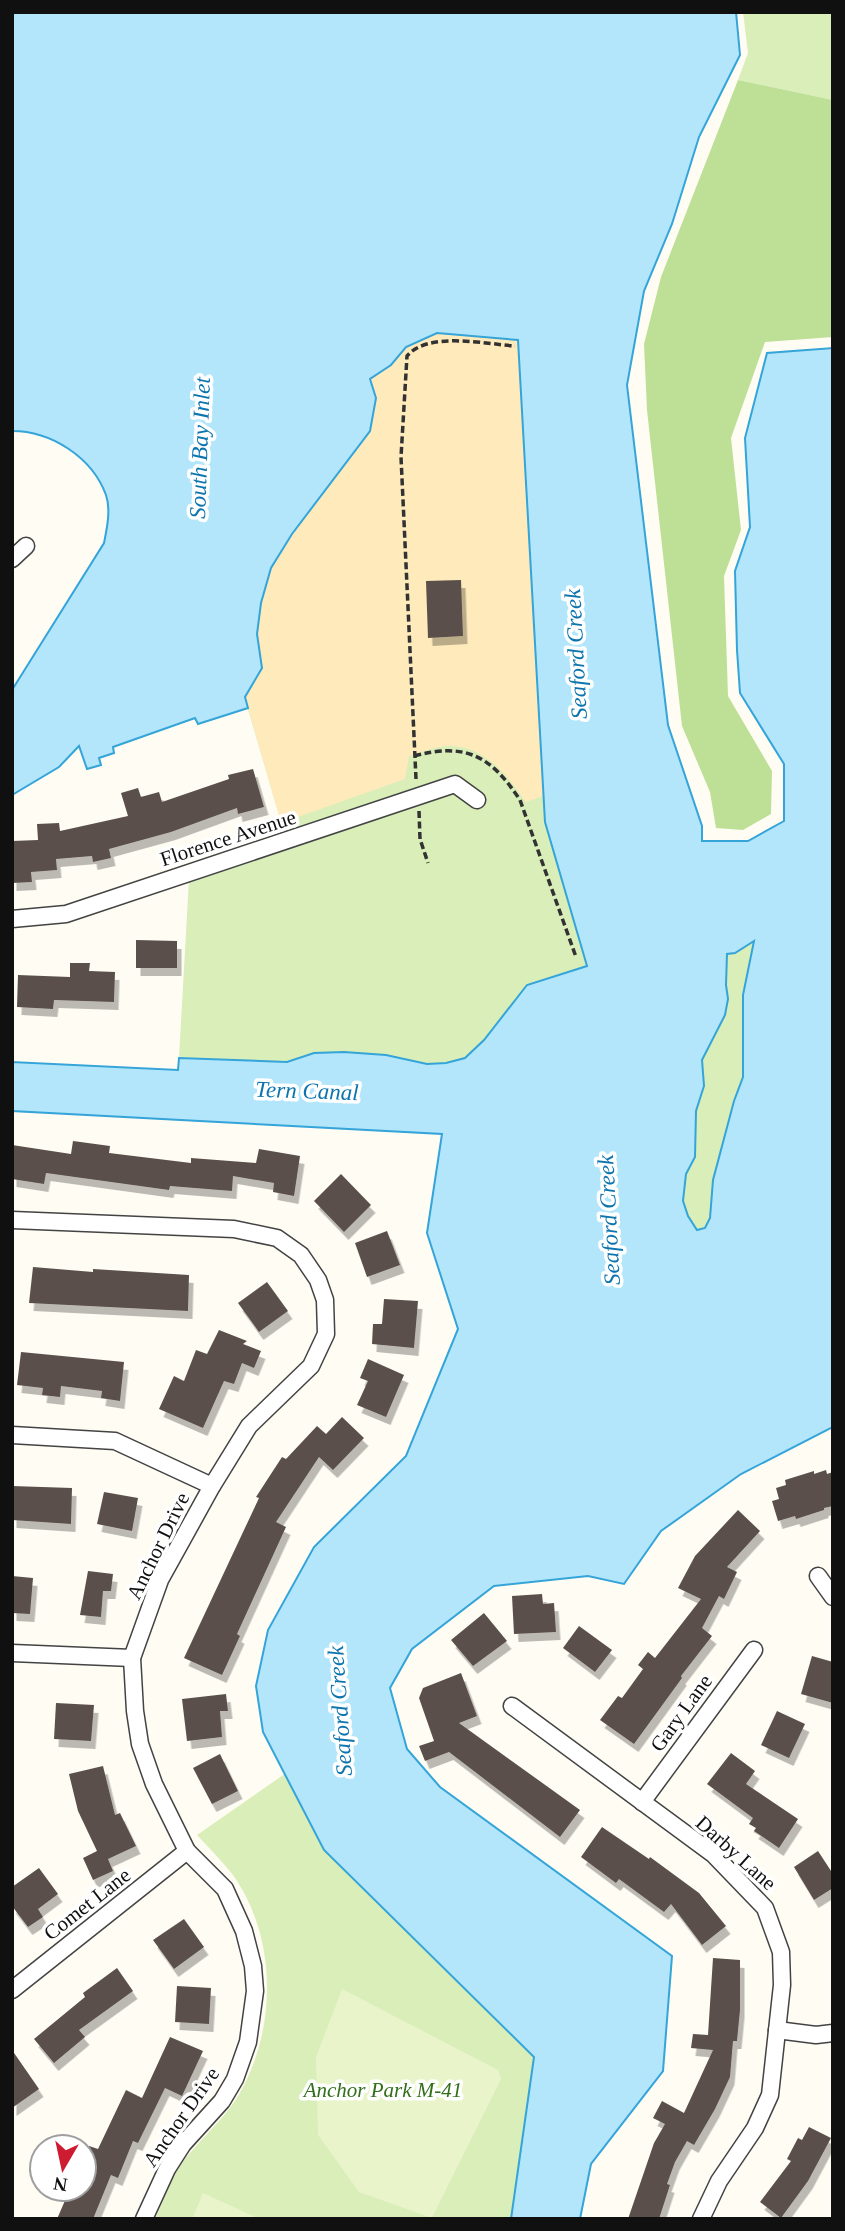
<svg xmlns="http://www.w3.org/2000/svg" width="845" height="2231" font-family="Georgia,serif">
<defs>
<filter id="shadow"><feDropShadow dx="4.5" dy="8" stdDeviation="0" flood-color="#0004"/></filter>
</defs>
<rect width="100%" height="100%" fill="#fffcf3"/>
<g fill="#d9eeb8">
<polygon points="743,12 833,12 833,100 738,80 748,53"/>
<polygon points="518,339 545,822 587,966 527,985 484,1040 465,1058 446,1063 427,1064 386,1055 344,1052 314,1053 287,1062 179,1058 189,879 289,849 245,699"/>
<polygon points="755,940 743,995 743,1077 734,1101 713,1180 710,1218 705,1228 697,1230 688,1216 683,1202 686,1174 695,1157 696,1111 704,1086 702,1060 712,1042 728,999 726,985 727,954 735,953"/>
<path d="M286,1773l38,77 210,207 -23,162h-356c8,-17 14,-38 25,-53 16,-23 39,-42 55,-65 42,-66 44,-161 -2,-226 -11,-14 -24,-27 -36,-40z"/>
</g>
<polygon fill="#bee096" points="738,80 833,100 833,337 765,342 731,438 741,530 724,576 728,696 772,771 771,814 743,830 716,828 710,792 682,726 647,410 644,344 661,277"/>
<path fill="#ffeabb" d="M437,333l81,6 25,457 -17,6c-18,-25 -39,-54 -73,-56 -15,-1 -31,6 -44,10l-4,23 -124,44 -36,-126 17,-29 -5,-34 4,-31 10,-35 105,-170 -6,-19 21,-14 15,-18z"/>
<g fill="#e9f4cb">
<polygon points="342,1989 498,2070 501,2079 432,2218 359,2192 318,2135 316,2057"/>
<polygon points="203,2193 260,2219 192,2219"/>
</g>
<path fill="#b3e6fb" stroke="#34a4d9" stroke-width="2" fill-rule="evenodd" d="M12,12h724l4,43 -41,82 -27,87 -28,67 -17,94 41,340 34,101v15h46l36,-20v-57l-44,-71 -3,-43 -2,-79 15,-44 -5,-89 22,-85 66,-5v1079l-92,47 -80,57 -37,53 -36,-8 -94,10 -82,63 -22,39 17,61 33,38 232,169 -9,115 -72,93 -11,55h-69l23,-162 -210,-207 -61,-118 -7,-46 12,-56 46,-83 92,-91 52,-127 -31,-96 15,-99 -430,-23v-49l166,8 1,-12 108,4 27,-9 30,-1 42,3 41,9 19,-1 19,-5 19,-18 43,-55 60,-19 -42,-144 -27,-482 -81,-7 -31,14 -15,18 -21,14 6,19 -6,33 -78,103 -21,34 -10,35 -4,31 5,34 -17,29 3,11 -50,16 -3,-6 -82,29 1,6 -15,5 2,7 -14,4 -8,-23 -20,21 -47,28v-105l92,-147c3,-15 7,-33 2,-48 -14,-38 -55,-64 -94,-64zM754,941l-11,54v82l-9,24 -21,79 -3,38 -5,10 -8,2 -9,-14 -5,-15 3,-27 9,-17 1,-46 8,-25 -2,-26 23,-45 3,-16 -2,-14 1,-31 8,-1z"/>
<g fill="#5a504b" filter="url(#shadow)">
<polygon points="461,580 463,636 428,638 426,581"/>
<polygon points="253,769 264,807 238,814 237,808 171,832 109,849 111,858 93,862 92,856 56,859 57,870 31,872 32,882 12,883 12,841 38,840 37,824 59,823 60,831 128,816 121,793 138,788 141,797 159,792 162,802 229,779 228,775"/>
<polygon points="136,940 177,941 177,968 136,968"/>
<polygon points="70,963 90,963 89,971 115,972 114,1002 54,1000 53,1009 17,1007 18,975 70,977"/>
<polygon points="73,1141 110,1146 109,1153 191,1163 191,1158 256,1163 259,1149 300,1156 294,1196 273,1192 274,1183 233,1176 232,1191 170,1186 169,1190 46,1173 44,1184 12,1179 12,1145 71,1154"/>
<polygon points="341,1174 371,1205 344,1232 314,1201"/>
<polygon points="387,1231 400,1265 367,1277 355,1243"/>
<polygon points="33,1267 93,1272 93,1269 189,1275 188,1311 29,1303"/>
<polygon points="267,1282 288,1311 259,1332 238,1303"/>
<polygon points="384,1299 418,1301 414,1348 372,1344 373,1324 382,1324"/>
<polygon points="219,1330 247,1341 243,1344 261,1351 254,1368 242,1363 234,1384 224,1381 203,1428 159,1409 174,1376 184,1381 196,1350 207,1354"/>
<polygon points="21,1352 124,1362 120,1401 101,1398 102,1391 61,1386 60,1397 42,1395 43,1388 17,1385"/>
<polygon points="368,1359 404,1375 386,1417 357,1405 368,1381 360,1378"/>
<polygon points="342,1417 364,1438 333,1470 319,1457 276,1522 286,1527 237,1634 240,1636 222,1675 184,1658 259,1498 256,1497 282,1457 286,1459 317,1426 326,1434"/>
<polygon points="826,1470 827,1474 833,1472 833,1506 824,1508 824,1510 796,1519 795,1516 778,1521 772,1501 779,1499 776,1488 786,1485 785,1480 814,1471 814,1474"/>
<polygon points="12,1486 72,1488 71,1524 12,1520"/>
<polygon points="104,1492 138,1498 132,1531 97,1524"/>
<polygon points="738,1510 760,1531 727,1567 737,1572 724,1599 719,1596 702,1628 712,1636 681,1676 682,1678 634,1744 600,1720 618,1696 622,1698 643,1669 638,1665 648,1652 655,1658 701,1599 678,1588 695,1556"/>
<polygon points="88,1571 113,1574 111,1591 103,1591 101,1617 80,1615"/>
<polygon points="12,1576 33,1578 30,1614 12,1613"/>
<polygon points="542,1594 543,1604 554,1603 556,1632 514,1634 512,1596"/>
<polygon points="484,1613 507,1641 473,1666 451,1640"/>
<polygon points="579,1626 612,1650 595,1672 563,1648"/>
<polygon points="812,1656 833,1662 833,1703 801,1694"/>
<polygon points="461,1673 477,1716 459,1723 580,1810 560,1837 449,1752 425,1761 419,1746 434,1741 419,1698 423,1688"/>
<polygon points="226,1694 228,1711 220,1711 222,1737 187,1741 182,1699"/>
<polygon points="56,1703 94,1705 91,1741 54,1739"/>
<polygon points="777,1711 805,1724 789,1758 761,1745"/>
<polygon points="731,1753 755,1771 746,1784 798,1819 779,1848 754,1831 756,1828 749,1824 753,1818 707,1784"/>
<polygon points="220,1754 238,1791 212,1804 193,1768"/>
<polygon points="103,1766 115,1815 120,1813 136,1846 108,1859 113,1871 93,1880 83,1858 97,1851 78,1811 69,1774"/>
<polygon points="602,1827 649,1859 650,1857 699,1893 726,1926 702,1945 671,1904 664,1912 619,1879 616,1883 581,1857"/>
<polygon points="818,1851 833,1874 833,1888 814,1900 794,1867"/>
<polygon points="39,1868 58,1894 38,1909 43,1917 28,1927 12,1906 12,1887"/>
<polygon points="184,1919 204,1947 174,1969 153,1940"/>
<polygon points="713,1958 740,1960 740,2010 737,2041 733,2041 730,2077 715,2109 694,2145 687,2141 675,2162 667,2184 670,2185 659,2219 628,2219 654,2143 665,2124 653,2118 662,2101 684,2113 713,2050 691,2048 693,2034 708,2035"/>
<polygon points="117,1968 133,1991 79,2030 85,2037 54,2063 34,2039 85,1997 83,1993"/>
<polygon points="177,1986 211,1988 209,2024 175,2022"/>
<polygon points="170,2037 203,2051 182,2096 165,2088 138,2143 133,2141 118,2178 111,2175 93,2219 57,2219 70,2189 84,2189 84,2158 89,2146 98,2149 126,2090 142,2098"/>
<polygon points="12,2050 39,2089 12,2108"/>
<polygon points="809,2127 831,2138 808,2181 781,2218 760,2202 791,2161 787,2159 798,2138 802,2140"/>
</g>
<g fill="none" stroke-linecap="round" stroke-linejoin="round">
<g stroke="#434343" stroke-width="19">
<g id="street">
<polyline points="12,559 26,546"/>
<polyline points="12,919 66,914 455,784 477,800"/>
<polyline points="12,1220 234,1229 277,1238 301,1255 318,1280 325,1300 326,1334 311,1366 249,1426 212,1486 160,1580 132,1658 135,1711 140,1744 154,1784 187,1851 225,1889 244,1931 253,1966 255,1991 248,2042 235,2079 222,2101 183,2144 167,2169 144,2219"/>
<polyline points="12,1435 115,1441 212,1486"/>
<polyline points="818,1576 833,1597"/>
<polyline points="12,1653 132,1658"/>
<polyline points="512,1706 713,1854 765,1908 781,1952 782,1985 770,2095 755,2128 719,2181 701,2219"/>
<polyline points="642,1802 754,1650"/>
<polyline points="12,1990 187,1851"/>
<polyline points="777,2030 816,2035 833,2033"/>
</g>
</g>
<g stroke="#323232" stroke-width="3.5" stroke-dasharray="7 3.5" stroke-linecap="butt">
<path d="M414,756c52,-14 77,0 106,44l56,157"/>
<path d="M416,779l-15,-322 6,-101c21,-25 78,-12 108,-10"/>
<polyline points="419,811 420,839 428,863"/>
</g>
<use href="#street" stroke="#fff" stroke-width="16"/>
</g>
<g text-anchor="middle" dominant-baseline="central" stroke-width="7" stroke-linejoin="round" paint-order="stroke">
<g font-size="21" fill="#101010" stroke="#fff">
<text transform="translate(228 838) rotate(-18)">Florence Avenue</text>
<text transform="translate(158 1546) rotate(-64)">Anchor Drive</text>
<text transform="translate(681 1713) rotate(-54)">Gary Lane</text>
<text transform="translate(736 1853) rotate(42)">Darby Lane</text>
<text transform="translate(87 1904) rotate(-38)">Comet Lane</text>
<text transform="translate(181 2117) rotate(-55)">Anchor Drive</text>
</g>
<g font-size="21" font-style="italic" fill="#326f1a" stroke="#fff">
<text x="383" y="2090">Anchor Park M-41</text>
</g>
<g font-size="23" font-style="italic" fill="#0d75ae" stroke="#fff">
<text transform="translate(200 448) rotate(-88)">South Bay Inlet</text>
<text transform="translate(576 654) rotate(-93)">Seaford Creek</text>
<text transform="translate(307 1091) rotate(2)">Tern Canal</text>
<text transform="translate(609 1220) rotate(-93)">Seaford Creek</text>
<text transform="translate(340 1711) rotate(-94)">Seaford Creek</text>
</g>
</g>
<rect width="845" height="2231" fill="none" stroke="#101010" stroke-width="28"/>
<g transform="translate(63 2168) rotate(189)"><circle r="33" fill="#ffffff" stroke="#9f9f9f" stroke-width="2"/>
<path d="M0-5L12 26L0 18L-12 26Z" fill="#cd1b32"/>
<text y="-10" font-size="19" font-weight="bold" text-anchor="middle" fill="#101010">N</text>
</g>
</svg>
